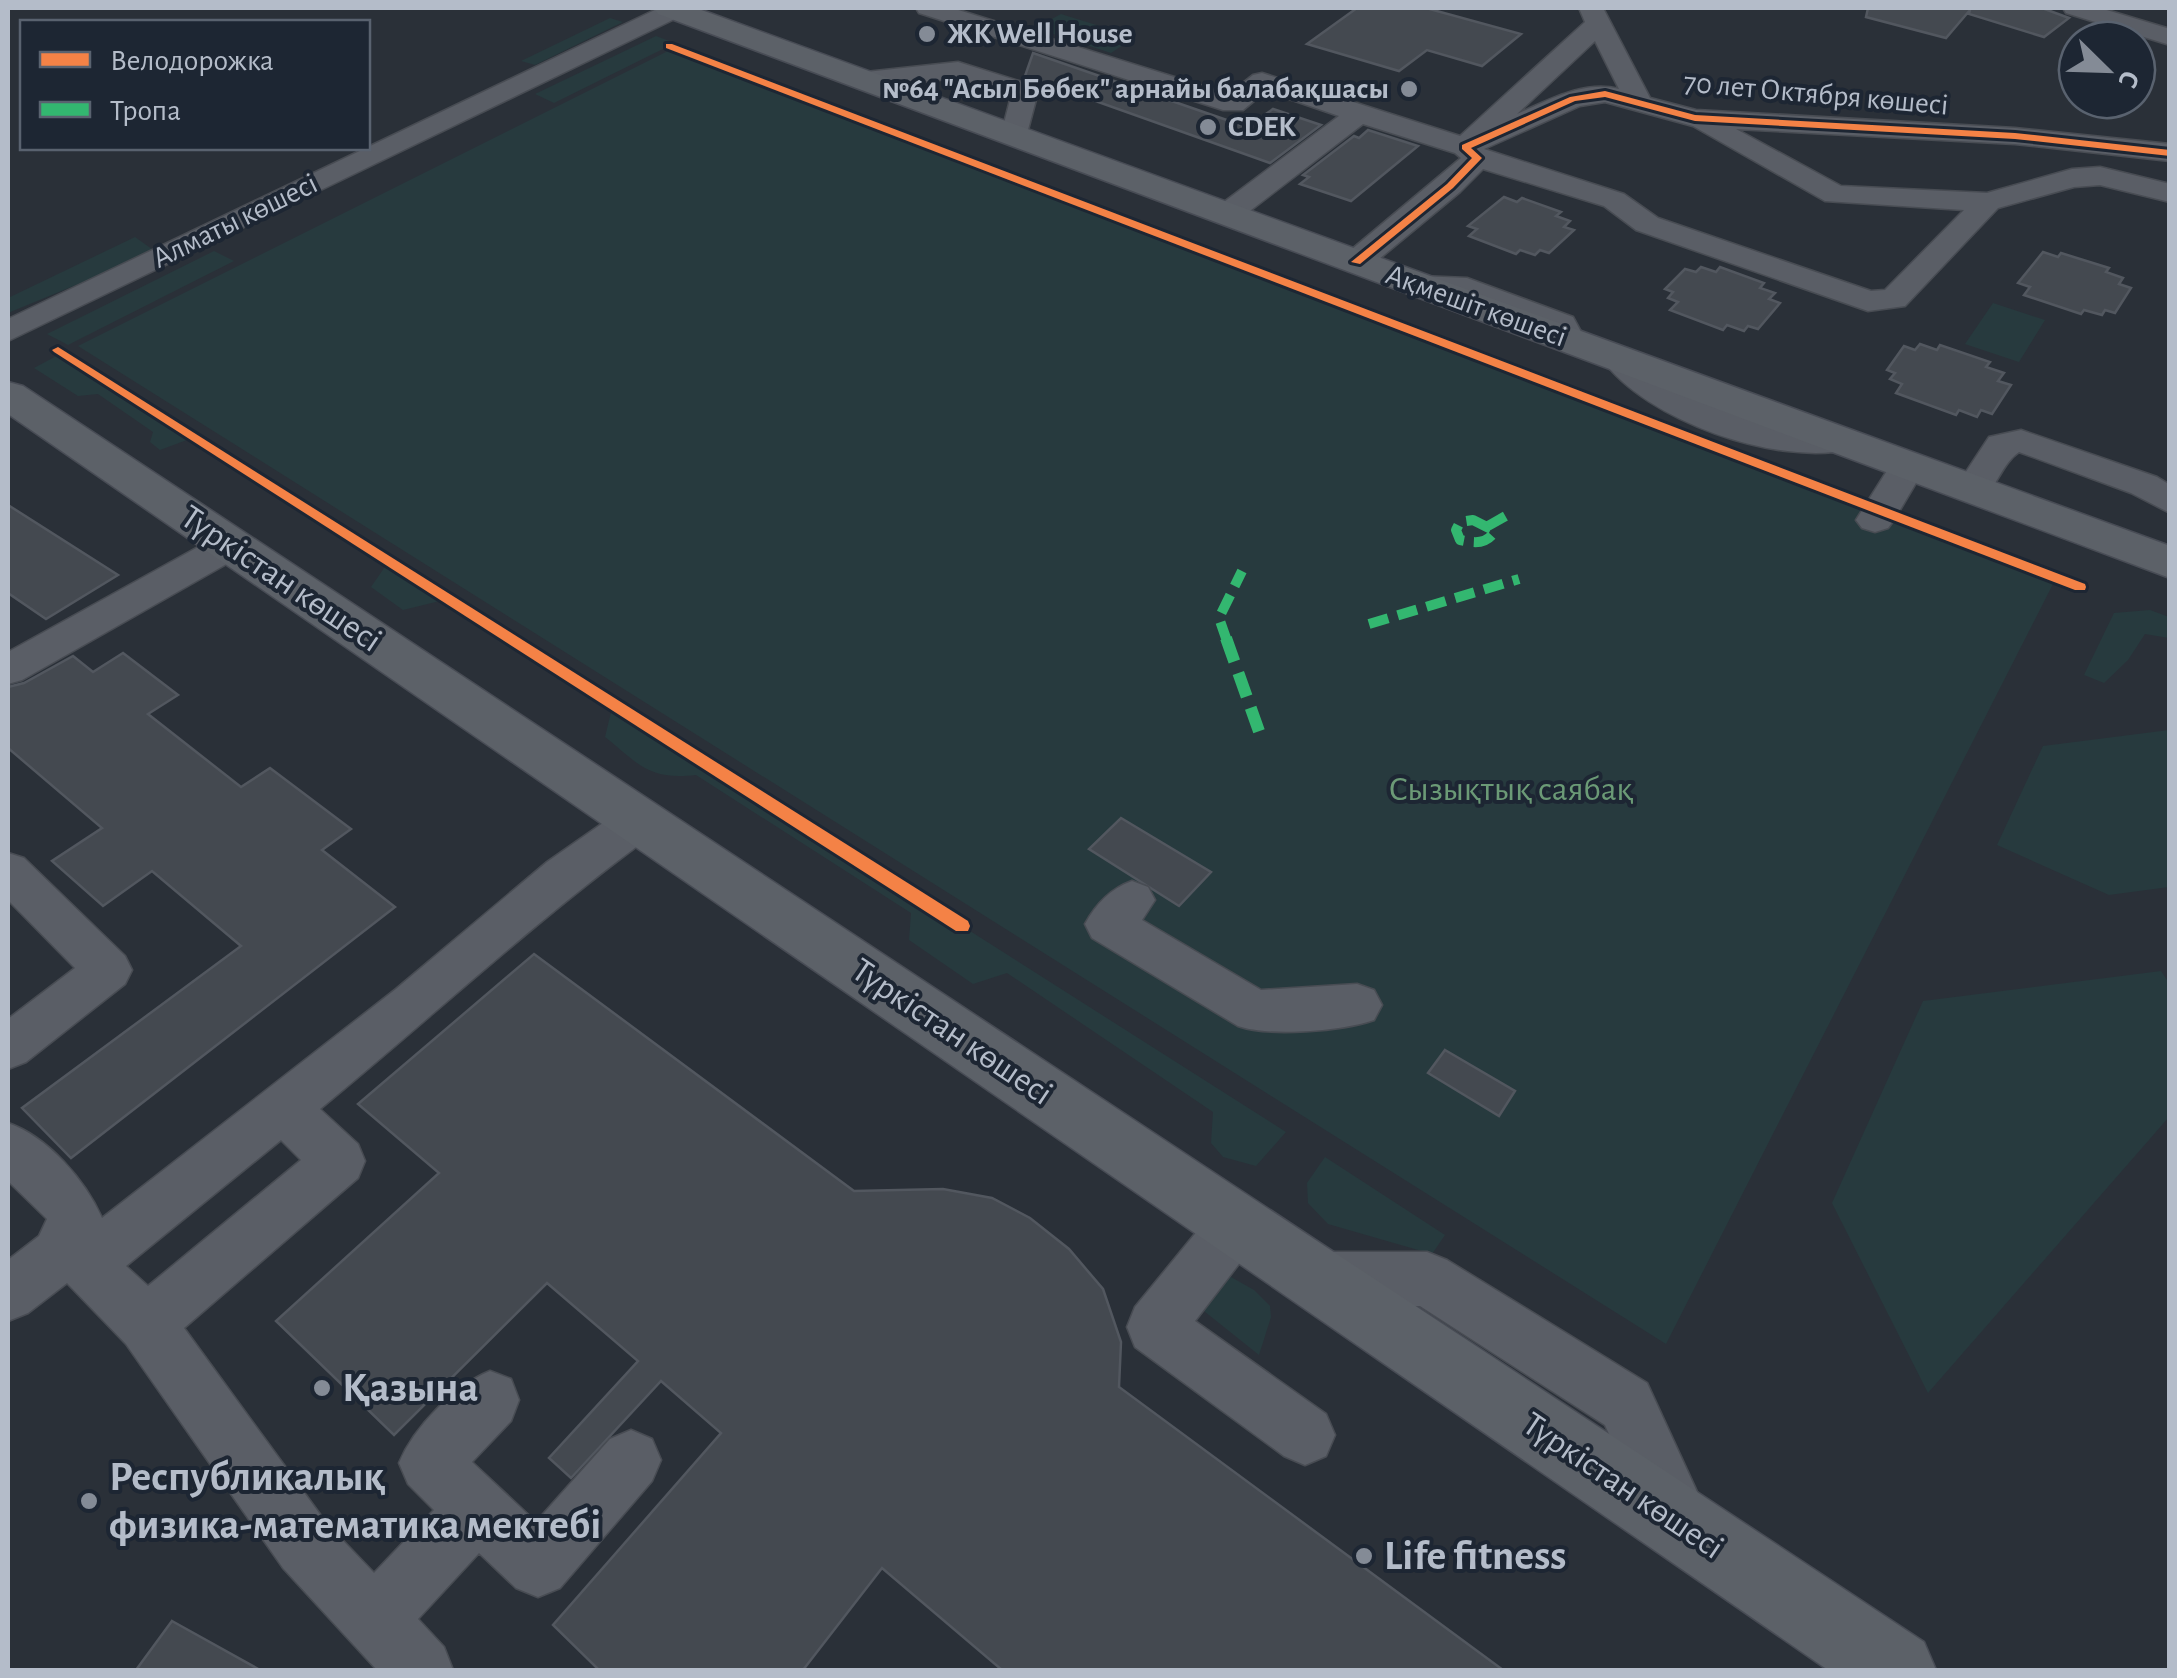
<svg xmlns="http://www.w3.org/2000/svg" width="2177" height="1678" font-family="'Alegreya Sans',sans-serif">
<rect width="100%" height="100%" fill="#2a3038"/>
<g fill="#273a3e">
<polygon points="1061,14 1135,37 1111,53 1035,28"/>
<polygon points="610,18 623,22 535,65 521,61"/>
<polygon points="656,36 675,43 554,103 535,94"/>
<polygon points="670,50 2054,582 1666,1344 78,346"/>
<polygon points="135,237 156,252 8,313 8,298"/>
<polygon points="214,251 234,261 68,345 47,334"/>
<polygon points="1993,303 2045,320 2019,362 1965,344"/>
<polygon points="62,353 195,437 160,450 150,442 153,432 98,394 78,396 34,368"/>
<polygon points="389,561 448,599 403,610 371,587"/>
<polygon points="2150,610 2169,617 2169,638 2145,634 2128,660 2104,683 2084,675 2114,613"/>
<path d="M613,704l673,428 -30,34 -33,-9 -12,-14 2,-31 -206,-139 -34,11 -64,-44 2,-27 -215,-138c-48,5 -56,-10 -91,-38z"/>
<polygon points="2169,730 2169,887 2109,895 1997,845 2043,746"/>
<polygon points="2161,971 2169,983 2169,1117 1928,1393 1832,1203 1923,1001"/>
<polygon points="1325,1157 1445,1235 1432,1254 1328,1224 1308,1203 1307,1183"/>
<polygon points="1231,1277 1254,1290 1270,1306 1271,1317 1259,1355 1194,1303 1197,1291"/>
</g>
<g fill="#444950" stroke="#52575f" stroke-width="2.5">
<polygon points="1357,8 1426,8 1521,34 1482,66 1427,50 1399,71 1307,44"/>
<polygon points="1868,8 2042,8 2069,18 2044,37 1969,14 1970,10 1946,38 1866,17"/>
<polygon points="1033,53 1247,127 1273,109 1321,125 1270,163 1025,76"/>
<polygon points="1368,130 1418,146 1351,201 1300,184 1309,177 1303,175 1354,136 1359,138"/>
<polygon points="1504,197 1517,202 1522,198 1561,212 1556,216 1570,221 1564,227 1574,230 1549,253 1540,250 1535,255 1520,250 1516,254 1469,236 1477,229 1468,226"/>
<polygon points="2043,252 2058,257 2061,253 2109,268 2106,272 2123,278 2119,284 2131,288 2115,313 2105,310 2102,315 2084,310 2081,314 2024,295 2030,287 2018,283"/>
<polygon points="1701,267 1716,272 1720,267 1764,283 1760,288 1775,293 1769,299 1780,303 1758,329 1748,326 1744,331 1727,325 1723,330 1670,310 1678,302 1668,298 1673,292 1665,289 1685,269 1696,272"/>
<polygon points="1920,344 1937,350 1940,345 1990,362 1986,367 2004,373 1998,381 2011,385 1992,414 1981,410 1977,417 1959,410 1956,415 1896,393 1902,384 1890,379 1895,373 1887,370 1904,346 1915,350"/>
<polygon points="8,505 118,575 46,619 8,593"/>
<polygon points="123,653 178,695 148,714 241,787 270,768 351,829 322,850 395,907 71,1158 22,1108 241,946 152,871 103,906 52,861 102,828 8,748 8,687 24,683 73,656 93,672"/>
<polygon points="1121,818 1211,872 1179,906 1089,849"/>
<polygon points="534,954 854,1191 943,1189 992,1198 1030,1218 1069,1249 1103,1289 1121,1342 1119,1387 1503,1670 1002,1670 882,1568 803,1670 599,1670 553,1625 721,1433 661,1381 571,1478 549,1458 638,1361 547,1283 394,1435 276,1321 439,1173 358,1104"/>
<polygon points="1445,1050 1515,1091 1499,1116 1428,1073"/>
<polygon points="172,1621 260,1670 136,1670"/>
</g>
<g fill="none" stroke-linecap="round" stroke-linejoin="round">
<g stroke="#484c53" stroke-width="3">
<g id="minor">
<polygon points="659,8 690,8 687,13 8,341 8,319"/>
<path d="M916,8h36l277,86 24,-19 9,-2 198,63 125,-114 -6,-14h24l47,90 46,12 319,18 155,16v17l-155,-17 -279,-15 105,57 146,7 85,-24 28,-2 70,17v18l-70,-17 -26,2 -76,21 -93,98 -37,5 -232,-81 -32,-24 -121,-37 -23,23 -93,77h-22l-5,-7 5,-7 116,-97 -6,-5 -92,-29 -125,96h-22l-4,-6 4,-6 123,-92 -73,-25 -23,19h-20l-304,-97zM1595,41l24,48c-35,-9 -70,11 -102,25zM1605,102l88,24 132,75 139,9 -79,80 -14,1 -213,-73 -34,-24 -140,-45 96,-43z"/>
<polygon points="2063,8 2100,8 2170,29 2170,45 2066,13"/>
<polygon points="958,62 1035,86 1038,92 1025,141 1005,141 1001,135 1011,96 956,78 866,88 853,80 866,72"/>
<polygon points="1420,276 1467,278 1573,317 1586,341 1582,348 1558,348 1548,330 1452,294 1409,292 1404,285 1409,278"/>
<path d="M1619,349l12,3 43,39 99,37 78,5 5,8 -5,8c-73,18 -206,-29 -249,-90l5,-7z"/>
<path d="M2021,430l136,47 13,8v28l-39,-20 -112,-41c-24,16 -23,56 -60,46l-5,-8 35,-53z"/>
<polygon points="1908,455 1921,458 1926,466 1894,520 1888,528 1875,532 1862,528 1856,520 1890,466 1895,458"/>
<polygon points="231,533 244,536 250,545 244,554 22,680 8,684 8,652 218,536"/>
<path d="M639,804l16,5 6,12 -6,12c-117,85 -223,184 -335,276l38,35 7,17 -7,17 -174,150 143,196 47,49 60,-63 -26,-26 -9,-21c15,-36 55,-77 91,-92l21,8 8,21 -8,21 -39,41 64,60 74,-83 21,-9 21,9 9,21 -9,21 -92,107 -22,9 -22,-9 -37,-35 -61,66 26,28 9,23h-76l-94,-102 -157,-224 -59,-61 -39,30 -20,8v-61l31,-24 8,-17 -39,-38v-58c40,14 77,57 94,95l294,-229 151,-127 76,-53zM281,1140l20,20 -153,126 -22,-20z"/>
<polygon points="8,853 24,858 125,956 132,970 125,984 26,1062 8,1069 8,1019 75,968 8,900"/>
<path d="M1132,881l16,6 7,13 -13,20 119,70 96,-6 17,6 8,15 -8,15c-32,11 -104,17 -136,6l-146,-88 -7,-14c11,-20 25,-35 47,-43z"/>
<polygon points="1236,1200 1255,1207 1263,1225 1255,1243 1195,1321 1326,1414 1335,1435 1326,1456 1305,1465 1284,1456 1135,1347 1127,1327 1135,1307 1217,1207"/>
<polygon points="1317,1252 1427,1252 1447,1260 1647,1383 1709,1518 1700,1540 1678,1549 1656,1540 1605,1425 1420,1306 1317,1306 1297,1298 1289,1279 1297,1260"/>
</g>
</g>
<g stroke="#484c55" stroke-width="3">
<g id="major">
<polygon points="654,8 696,8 2170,546 2170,578 658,14"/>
<polygon points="8,382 23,386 1924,1642 1936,1670 1828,1670 8,414"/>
</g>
</g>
<use href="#minor" fill="#5a5e66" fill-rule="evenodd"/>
<use href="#major" fill="#5c6168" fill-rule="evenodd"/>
<g stroke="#33b770" stroke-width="10" stroke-dasharray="20 10" stroke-linecap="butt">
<path d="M1473,520l22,11c-9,14 -20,12 -35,9l-4,-10 4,-8z"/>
<polyline points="1488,526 1511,513"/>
<polyline points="1369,624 1519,579"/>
<polyline points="1227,641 1219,618 1242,571"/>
</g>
<polyline stroke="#33b770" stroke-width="12" stroke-dasharray="25 12" stroke-linecap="butt" points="1226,638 1261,737"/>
<g stroke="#1d2633" stroke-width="6">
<g id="cycleway">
<polygon points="666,44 672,44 2085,584 2086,587 2085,590 2075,590 666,48"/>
<polygon points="1605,91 1695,115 2015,133 2170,150 2170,156 2015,139 1695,121 1605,97 1575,101 1471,148 1482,158 1453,188 1360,264 1351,262 1447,184 1472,158 1462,149 1462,145 1570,97"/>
<polygon points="58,347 968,921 970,926 968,931 956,931 54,352 52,350"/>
</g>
</g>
<use href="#cycleway" fill="#f48246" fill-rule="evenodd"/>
</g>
<g fill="#848b96" stroke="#1d2633" stroke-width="4">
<circle cx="927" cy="34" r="10"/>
<circle cx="1409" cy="89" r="10"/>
<circle cx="1208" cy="127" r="10"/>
<circle cx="322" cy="1388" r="10"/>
<circle cx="89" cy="1501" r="10"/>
<circle cx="1364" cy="1556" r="10"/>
</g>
<g text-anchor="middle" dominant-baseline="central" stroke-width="8" stroke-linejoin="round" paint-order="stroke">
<g font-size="30" font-weight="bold" fill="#b4bcc9" stroke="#1d2633" text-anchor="start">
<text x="947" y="34">ЖК Well House</text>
<text x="1389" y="89" text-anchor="end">№64 "Асыл Бөбек" арнайы балабақшасы</text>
<text x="1228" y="127">CDEK</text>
</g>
<g font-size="30" fill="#b4bcc9" stroke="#1d2633">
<text transform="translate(1816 94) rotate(5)">70 лет Октября көшесі</text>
<text transform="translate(235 221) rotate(-26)">Алматы көшесі</text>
<text transform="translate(1476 306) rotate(20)">Ақмешіт көшесі</text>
</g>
<g font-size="35" fill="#b4bcc9" stroke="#1d2633">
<text transform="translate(281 579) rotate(34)">Түркістан көшесі</text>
<text transform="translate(952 1032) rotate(34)">Түркістан көшесі</text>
<text transform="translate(1623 1486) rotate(34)">Түркістан көшесі</text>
</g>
<g font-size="35" fill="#6b9a76" stroke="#1d2633">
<text x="1511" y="789">Сызықтық саябақ</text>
</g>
<g font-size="42" font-weight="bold" fill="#b4bcc9" stroke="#1d2633" text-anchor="start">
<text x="342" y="1388">Қазына</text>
<text x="109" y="1477">Республикалық<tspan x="109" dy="48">физика-математика мектебі</tspan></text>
<text x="1384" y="1556">Life fitness</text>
</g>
</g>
<rect width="2177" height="1678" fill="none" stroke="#b4bcc9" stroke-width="20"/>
<rect x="20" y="20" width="350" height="130" fill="#1d2633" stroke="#59626f" stroke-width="2.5"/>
<rect x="40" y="52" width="50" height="15" fill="#f48246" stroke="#59626f" stroke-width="2.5"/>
<text x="110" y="70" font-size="30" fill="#b4bcc9">Велодорожка</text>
<rect x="40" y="102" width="50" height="15" fill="#33b770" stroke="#59626f" stroke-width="2.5"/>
<text x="110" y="120" font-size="30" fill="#b4bcc9">Тропа</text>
<g transform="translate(2107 70) rotate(113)"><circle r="48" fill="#1d2633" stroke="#59626f" stroke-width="2.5"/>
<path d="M0-8L18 38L0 25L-18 38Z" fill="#848b96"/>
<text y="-15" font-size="28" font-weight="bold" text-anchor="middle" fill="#b4bcc9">С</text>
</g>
</svg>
